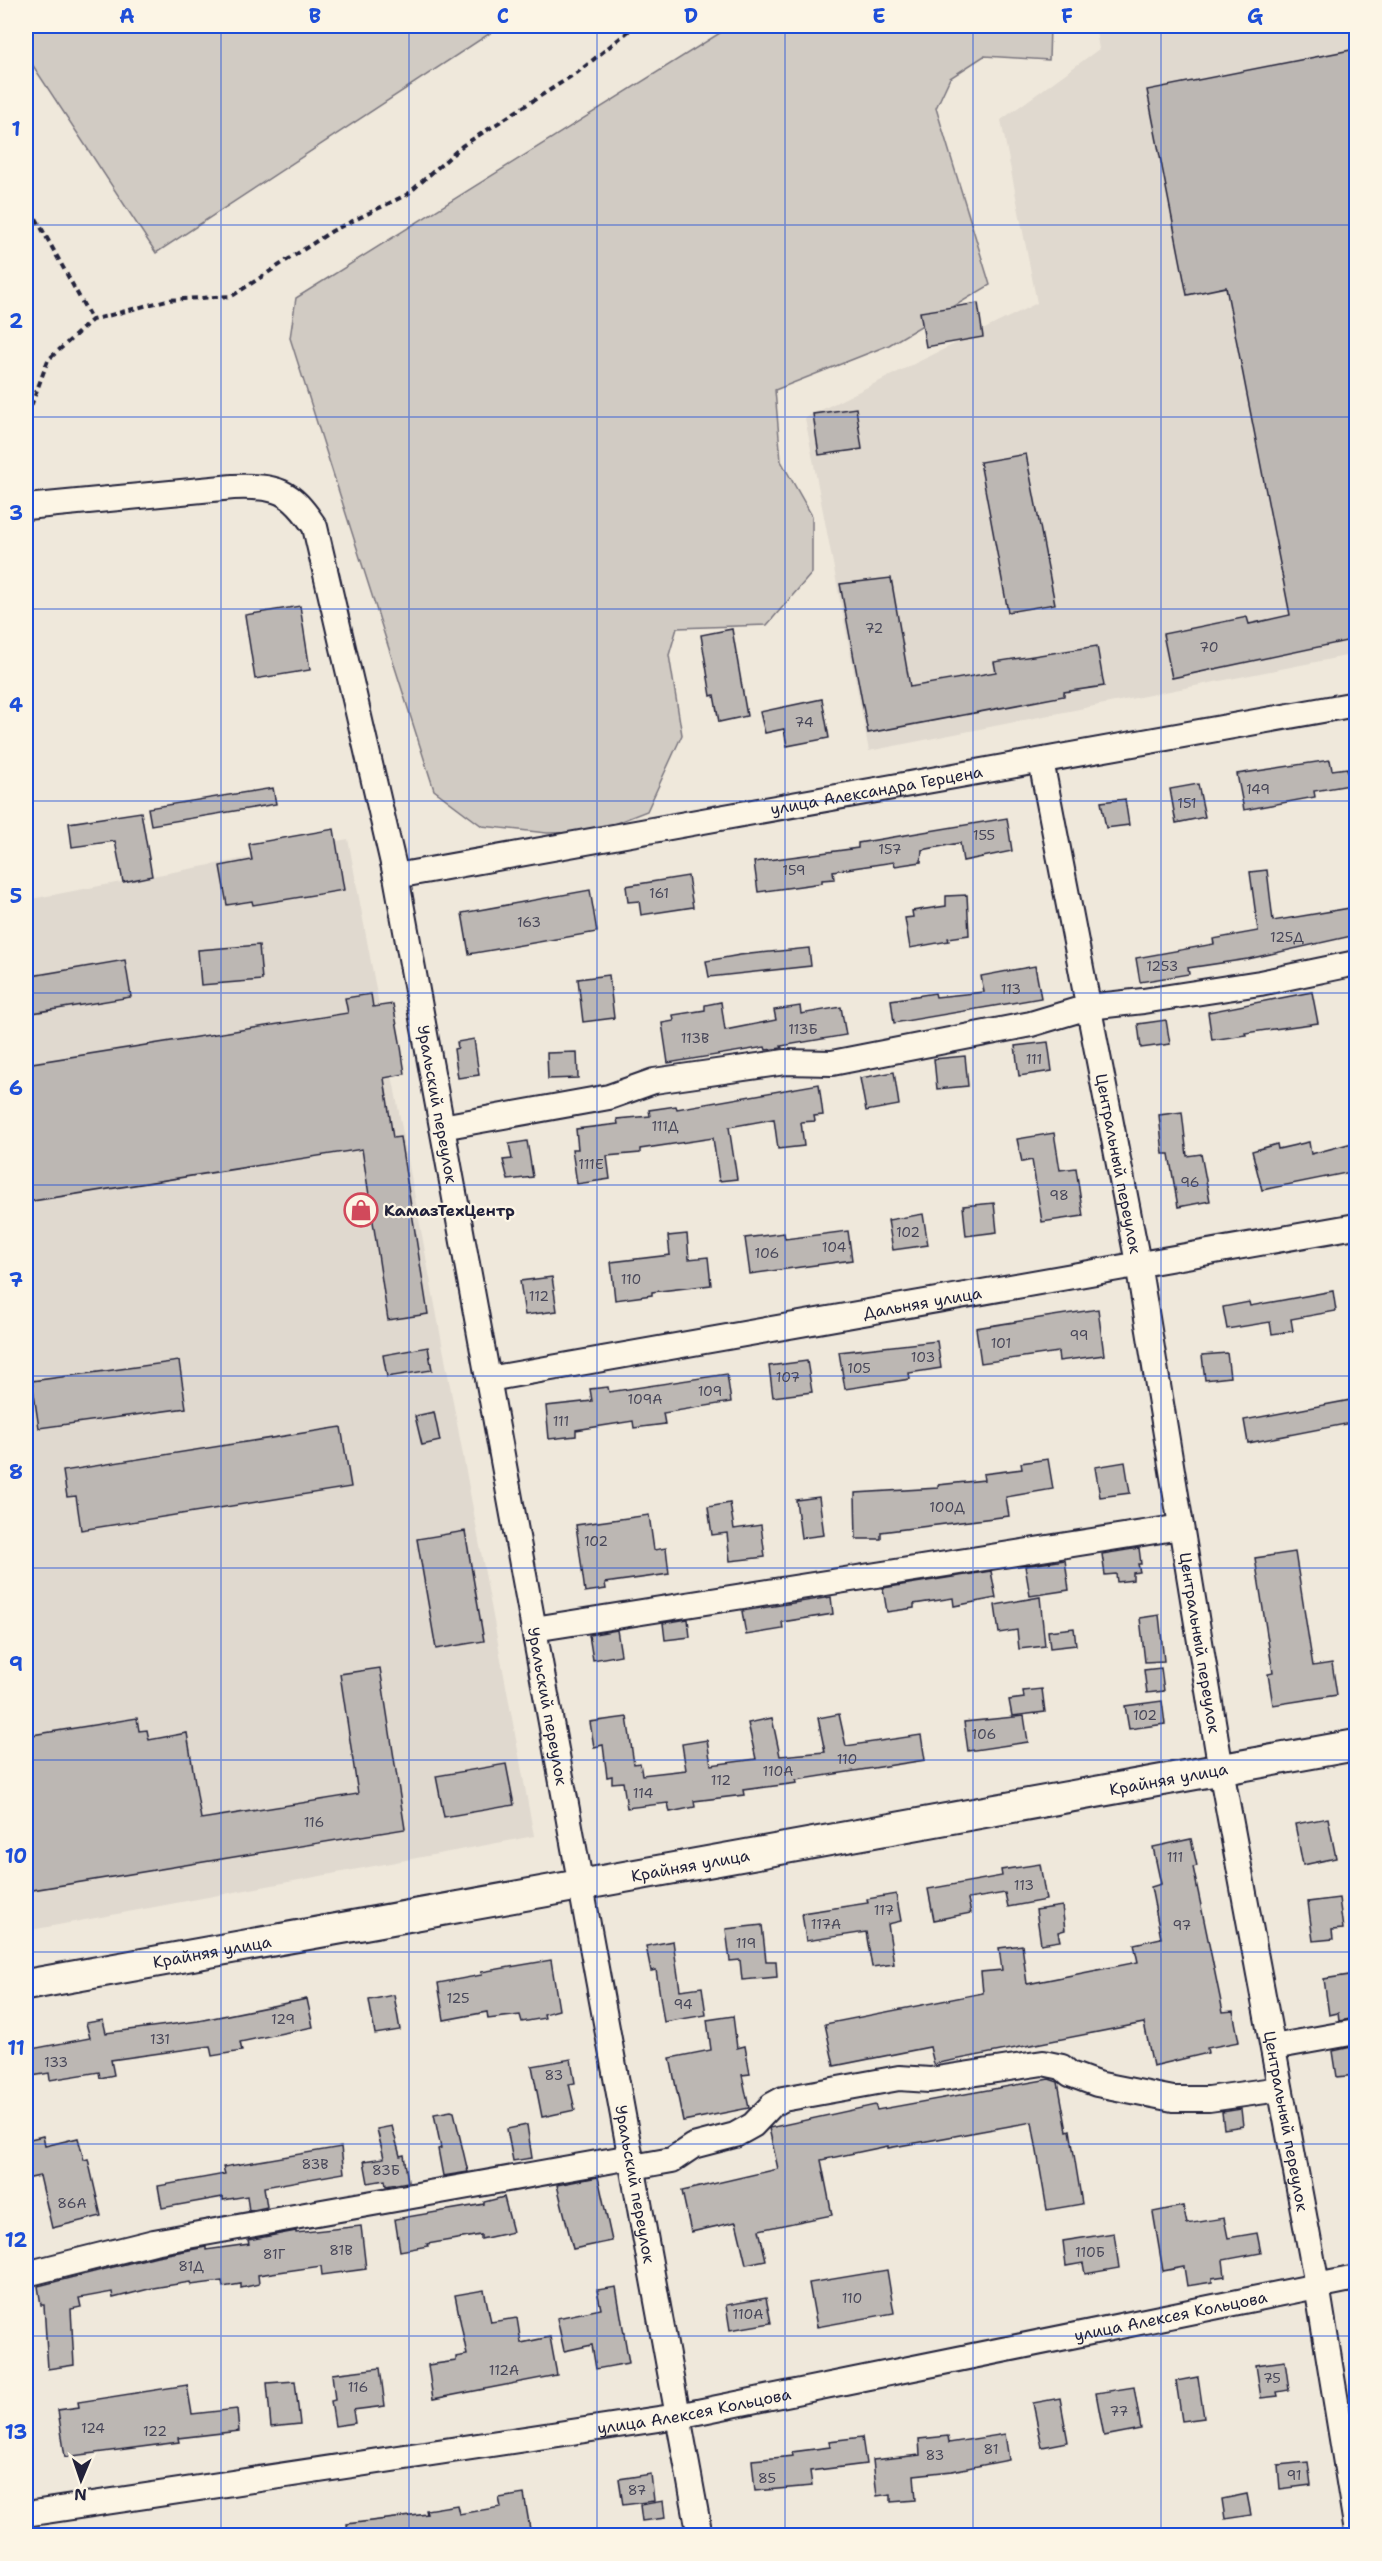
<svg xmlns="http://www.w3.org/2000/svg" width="1382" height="2561" font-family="'Shantell Sans',sans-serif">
<rect width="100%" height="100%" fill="#efe8db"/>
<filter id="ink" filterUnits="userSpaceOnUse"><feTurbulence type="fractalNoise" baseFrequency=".0167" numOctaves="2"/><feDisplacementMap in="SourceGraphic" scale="12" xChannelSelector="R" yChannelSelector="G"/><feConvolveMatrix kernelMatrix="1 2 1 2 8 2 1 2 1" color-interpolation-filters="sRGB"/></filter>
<g filter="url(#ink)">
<g fill="#e0d9cf">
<polygon points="1095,26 1356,26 1356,654 869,751 805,418 1037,303 1001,120 1099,49"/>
<polygon points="348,839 534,1836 26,1931 26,900"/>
</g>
<g fill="#d1cbc3" stroke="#7a767f" stroke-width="1.5">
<polygon points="26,26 501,26 156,253 26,55"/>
<polygon points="731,26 1050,26 1049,60 984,56 950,78 936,108 990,285 889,345 775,390 781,461 812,516 812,573 767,625 677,628 669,655 682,735 647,811 593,832 547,833 482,826 434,790 290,338 296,298"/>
</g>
<g fill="#bcb7b3" stroke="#22223b" stroke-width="1.5">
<polygon points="1356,49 1356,248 1351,249 1356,278 1356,639 1172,678 1163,634 1247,617 1249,624 1290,615 1226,287 1187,295 1147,90"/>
<polygon points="978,303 983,337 926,347 920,312"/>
<polygon points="856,408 862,449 819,455 813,414"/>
<polygon points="1026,454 1055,604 1008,612 980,462"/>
<polygon points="891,578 910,687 996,672 994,662 1097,646 1104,686 1064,692 1064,696 868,733 840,584"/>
<polygon points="300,606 310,670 255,679 245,615"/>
<polygon points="732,629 747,716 719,722 714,695 711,696 701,635"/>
<polygon points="822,699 829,738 787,746 784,729 765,733 760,712"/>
<polygon points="1330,760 1332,770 1347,768 1350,785 1314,791 1315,797 1244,810 1237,774"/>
<polygon points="1198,784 1205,817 1176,823 1170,789"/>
<polygon points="273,788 276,804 151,825 148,808"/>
<polygon points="1125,799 1129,825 1106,828 1101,802"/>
<polygon points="141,812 152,876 123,882 115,841 72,847 69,823"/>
<polygon points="1007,818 1012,851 963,861 960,843 922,850 921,862 895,866 894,862 833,871 834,879 822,880 822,883 758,892 754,862 858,848 858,843"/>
<polygon points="334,829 344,890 253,905 252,901 227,905 220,866 252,860 249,844"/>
<polygon points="1267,870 1273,921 1356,907 1356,935 1248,959 1188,968 1189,974 1140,982 1136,958 1214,944 1213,939 1258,931 1250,872"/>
<polygon points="688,876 693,907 641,915 639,901 628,902 626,886"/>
<polygon points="590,890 597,932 469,954 462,913"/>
<polygon points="967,895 969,935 948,938 949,941 910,948 905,918 913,917 912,911 946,906 946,896"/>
<polygon points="259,945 262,980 201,985 198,950"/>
<polygon points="809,948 811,966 709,977 706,961 740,955"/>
<polygon points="125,960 131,997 26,1014 26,977"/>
<polygon points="1035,966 1041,998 894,1023 891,1000 935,993 936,997 984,992 981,976"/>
<polygon points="609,975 614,1018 583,1022 578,979"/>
<polygon points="1312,992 1318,1023 1245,1033 1246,1035 1212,1040 1208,1012"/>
<polygon points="371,994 373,1007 393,1004 401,1047 405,1074 384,1078 393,1138 400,1137 428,1314 388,1320 362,1149 26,1202 26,1064 348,1013 345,998"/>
<polygon points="721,1002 725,1030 776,1020 774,1010 800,1006 801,1014 841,1007 846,1035 781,1046 782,1048 766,1050 765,1047 668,1063 662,1023 674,1021 673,1015 705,1010 705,1005"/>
<polygon points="1166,1020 1170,1044 1141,1048 1138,1024"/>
<polygon points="474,1039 479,1075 458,1078 454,1049 458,1048 457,1042"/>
<polygon points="1048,1042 1052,1071 1019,1076 1015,1046"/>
<polygon points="577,1052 578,1078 548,1079 547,1053"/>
<polygon points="965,1056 968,1086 937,1089 934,1059"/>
<polygon points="894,1072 899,1105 866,1111 860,1078"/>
<polygon points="819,1084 823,1115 814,1116 815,1121 801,1122 804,1146 778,1149 774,1119 729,1127 737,1179 719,1181 713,1138 640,1149 640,1153 607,1156 610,1179 577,1184 572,1149 578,1149 576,1129 618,1124 617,1119 650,1116 649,1110 676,1106 677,1109"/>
<polygon points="1182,1112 1187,1156 1201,1154 1210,1201 1178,1207 1169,1154 1163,1154 1159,1115"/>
<polygon points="1054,1133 1060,1170 1076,1168 1083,1216 1042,1222 1032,1160 1022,1162 1017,1139"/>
<polygon points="527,1141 533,1177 508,1180 503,1160 512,1159 509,1144"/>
<polygon points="1309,1142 1311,1154 1356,1142 1356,1171 1262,1190 1252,1151 1277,1144 1278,1149"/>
<polygon points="994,1203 997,1232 966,1236 963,1206"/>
<polygon points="923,1214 928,1245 893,1250 888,1220"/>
<polygon points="848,1231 852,1260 750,1274 745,1238 784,1233 785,1239"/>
<polygon points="687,1234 689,1259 708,1257 711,1285 652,1292 652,1295 615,1300 611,1262 670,1255 668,1236"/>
<polygon points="552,1277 557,1311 525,1315 520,1281"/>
<polygon points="1333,1291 1336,1311 1291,1319 1293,1331 1272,1334 1270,1322 1227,1329 1223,1307 1249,1302 1250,1306"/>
<polygon points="1098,1309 1104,1355 1059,1361 1058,1352 981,1363 976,1328"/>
<polygon points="937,1341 941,1368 909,1373 910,1379 845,1389 839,1352"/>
<polygon points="428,1347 432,1370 387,1377 383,1355"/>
<polygon points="1227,1353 1230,1377 1205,1380 1202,1355"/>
<polygon points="179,1361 186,1408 39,1428 32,1381"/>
<polygon points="807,1361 812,1392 773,1397 769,1366"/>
<polygon points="727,1374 731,1402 663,1413 665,1424 634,1428 633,1421 576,1430 576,1436 549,1439 546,1406 592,1401 590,1389 608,1387 609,1392"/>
<polygon points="1356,1399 1356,1422 1248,1443 1244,1420"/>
<polygon points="434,1412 440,1441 422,1445 415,1416"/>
<polygon points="341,1427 351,1487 81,1530 76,1496 67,1497 63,1471"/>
<polygon points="1048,1459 1053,1489 1006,1497 1009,1516 881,1532 881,1539 856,1539 855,1493 938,1488 938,1485 984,1480 983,1474 1022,1469 1021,1463"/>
<polygon points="1125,1462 1130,1493 1100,1497 1095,1467"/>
<polygon points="819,1497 824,1535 801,1538 796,1500"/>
<polygon points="730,1503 734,1529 761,1525 765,1557 730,1561 727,1533 712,1535 708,1507"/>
<polygon points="649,1515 654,1550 666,1548 669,1574 605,1583 606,1589 585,1592 576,1525"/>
<polygon points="465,1531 484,1641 436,1649 417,1539"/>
<polygon points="1139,1548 1141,1564 1138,1564 1140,1572 1133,1573 1133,1580 1117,1582 1116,1574 1105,1575 1102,1554"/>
<polygon points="1295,1552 1313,1666 1332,1663 1337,1695 1273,1705 1268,1674 1273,1673 1255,1558"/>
<polygon points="1065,1560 1069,1590 1030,1596 1025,1566"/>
<polygon points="991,1571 996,1598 954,1606 953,1598 914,1604 914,1608 887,1612 883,1588"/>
<polygon points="831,1597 833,1614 782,1622 783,1629 746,1635 742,1611"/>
<polygon points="1040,1597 1045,1646 1019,1649 1017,1630 999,1633 995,1605"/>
<polygon points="1159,1615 1164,1661 1145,1662 1140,1618"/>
<polygon points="688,1619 690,1637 665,1640 663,1623"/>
<polygon points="1074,1628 1076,1645 1050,1648 1048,1631"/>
<polygon points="617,1630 621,1655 593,1660 589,1635"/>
<polygon points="380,1668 405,1829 26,1891 26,1736 137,1718 139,1731 147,1730 149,1740 187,1733 201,1819 358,1794 340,1674"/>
<polygon points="1161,1668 1164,1691 1147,1693 1144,1670"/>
<polygon points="1042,1689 1045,1712 1012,1716 1009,1700 1024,1698 1023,1691"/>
<polygon points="1162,1701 1165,1724 1129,1729 1125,1706"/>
<polygon points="839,1714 846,1746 921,1735 925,1760 796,1780 797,1783 743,1790 744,1795 694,1801 695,1807 670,1812 668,1803 627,1808 623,1782 612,1783 612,1776 607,1777 603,1745 594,1747 590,1722 627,1717 634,1764 640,1763 642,1775 686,1770 682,1744 707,1740 711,1765 756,1759 748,1723 772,1718 780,1756 825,1752 818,1718"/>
<polygon points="1024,1716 1028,1742 968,1751 964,1722"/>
<polygon points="506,1764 514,1805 444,1817 436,1776"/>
<polygon points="1328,1818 1336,1858 1303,1865 1295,1824"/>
<polygon points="1191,1839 1197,1866 1193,1867 1223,2012 1233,2011 1239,2042 1207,2048 1208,2053 1153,2066 1144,2023 934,2064 930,2047 834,2066 825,2024 983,1993 981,1972 1002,1970 999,1948 1022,1945 1027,1984 1138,1962 1134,1944 1161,1938 1151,1887 1161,1884 1153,1847"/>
<polygon points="1040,1864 1046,1900 1008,1907 1005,1893 968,1899 971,1913 934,1920 928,1889 1002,1876 1001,1870"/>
<polygon points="896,1894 901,1921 888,1924 894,1964 872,1967 866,1932 806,1941 802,1913 868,1903 867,1899"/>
<polygon points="1339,1898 1343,1929 1332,1930 1333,1939 1313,1941 1308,1902"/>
<polygon points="1062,1906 1065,1930 1058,1932 1060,1941 1041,1944 1036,1910"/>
<polygon points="762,1925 766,1961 776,1961 777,1977 742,1980 740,1960 730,1961 726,1929"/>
<polygon points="673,1941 680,1990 702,1987 706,2015 664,2022 656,1970 651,1971 646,1946"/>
<polygon points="551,1960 559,2010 544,2014 545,2018 522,2022 520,2015 488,2019 487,2012 444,2020 438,1983 482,1975 481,1972"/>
<polygon points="1356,1974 1356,2018 1339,2021 1338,2013 1329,2015 1324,1979"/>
<polygon points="394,1995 400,2030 375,2034 369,2000"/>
<polygon points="307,1999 313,2027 240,2042 242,2051 212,2056 210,2046 111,2060 114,2075 100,2078 99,2072 50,2080 49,2073 26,2077 26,2050 90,2038 86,2023 103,2020 106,2033 198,2021"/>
<polygon points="733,2016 737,2048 745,2046 750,2074 742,2075 749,2108 683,2121 670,2058 711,2050 707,2020"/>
<polygon points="1356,2046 1356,2075 1337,2077 1333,2051"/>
<polygon points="571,2059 575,2083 569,2084 575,2110 542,2117 532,2066"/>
<polygon points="1049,2079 1058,2082 1067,2131 1070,2130 1082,2204 1047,2210 1032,2122 888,2148 888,2146 821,2160 832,2215 759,2230 766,2260 746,2264 736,2222 691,2232 682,2191 778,2169 769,2128 875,2105 877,2110"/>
<polygon points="1241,2109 1243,2126 1224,2129 1222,2112"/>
<polygon points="451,2111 454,2112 468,2172 443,2176 438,2149 441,2148 434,2114"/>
<polygon points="527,2125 532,2158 513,2161 507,2129"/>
<polygon points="392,2126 400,2156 404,2155 408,2182 386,2186 385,2180 368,2183 364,2161 384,2158 377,2129"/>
<polygon points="43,2136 45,2146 78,2138 84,2160 88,2159 101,2216 52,2228 40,2176 26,2179 26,2140"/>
<polygon points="341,2147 344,2173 264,2187 267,2207 249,2211 247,2196 223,2200 223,2197 162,2208 158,2186 225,2174 223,2167"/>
<polygon points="598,2177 612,2241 573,2249 557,2185"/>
<polygon points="504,2197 513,2232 481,2239 481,2235 427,2244 428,2246 400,2251 395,2219 484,2204 484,2202"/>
<polygon points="1183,2206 1187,2224 1224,2218 1228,2238 1257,2233 1261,2253 1223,2260 1225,2276 1212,2278 1212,2282 1187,2286 1184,2267 1163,2271 1153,2212"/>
<polygon points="361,2226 366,2269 322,2275 321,2266 258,2275 259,2284 241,2288 241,2284 223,2287 222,2281 191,2285 190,2282 153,2288 113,2298 112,2292 79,2298 81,2307 71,2309 74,2365 48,2369 44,2305 41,2305 38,2286 157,2256 206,2247 206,2250 249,2244 248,2240 296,2231 296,2233"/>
<polygon points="1114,2233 1119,2268 1085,2274 1083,2263 1066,2266 1063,2241"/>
<polygon points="887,2270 894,2313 817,2327 809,2283"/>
<polygon points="616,2287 629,2363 596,2369 592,2345 564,2351 557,2318 601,2309 597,2290"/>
<polygon points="484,2290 491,2322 517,2318 521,2343 550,2337 557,2375 433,2399 428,2365 456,2361 456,2357 467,2355 455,2295"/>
<polygon points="766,2298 771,2323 730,2330 726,2305"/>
<polygon points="1285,2361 1289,2390 1277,2392 1278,2396 1261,2398 1256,2365"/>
<polygon points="380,2368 385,2406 353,2410 355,2423 335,2426 331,2401 335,2400 332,2374"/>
<polygon points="1198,2377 1204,2418 1182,2421 1176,2381"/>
<polygon points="295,2381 300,2424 271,2427 267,2383"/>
<polygon points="187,2385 192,2414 237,2409 239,2431 178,2438 179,2442 65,2457 58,2410 79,2407 78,2402"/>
<polygon points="1134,2387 1141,2429 1104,2436 1096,2393"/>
<polygon points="1060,2398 1068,2442 1042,2447 1033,2403"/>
<polygon points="1005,2434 1009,2460 952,2471 914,2475 916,2500 891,2502 891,2494 877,2496 873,2460 920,2455 919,2439 948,2436 949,2443"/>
<polygon points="862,2437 866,2464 810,2471 812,2486 755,2491 752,2460 793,2456 792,2452 830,2447 829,2441"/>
<polygon points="1308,2462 1311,2485 1280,2489 1278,2465"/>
<polygon points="651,2474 654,2501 623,2505 619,2479"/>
<polygon points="524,2494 531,2535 348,2535 347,2524 427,2514 426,2510 457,2505 459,2514 501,2507 499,2498"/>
<polygon points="1247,2494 1251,2515 1225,2519 1222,2499"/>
<polygon points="663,2501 665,2518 642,2521 640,2505"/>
</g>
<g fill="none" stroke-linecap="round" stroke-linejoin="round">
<g stroke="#22223b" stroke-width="28">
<g id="minor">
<path id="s1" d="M26,507l207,-20c44,-1 57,2 82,40l81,349 304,1660"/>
<path id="s2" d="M1041,761l97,502 83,507 96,515 39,240"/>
<path id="s3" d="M396,876l960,-172"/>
<polyline points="442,1127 609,1097 654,1081 785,1062 832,1063 1031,1024 1088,1007 1143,1001 1260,983 1356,963"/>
<path id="s4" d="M489,1379l867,-153"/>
<polyline points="534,1629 1181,1527"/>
<polyline points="1273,2047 1356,2032"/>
<polyline points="633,2167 672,2160 693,2146 735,2135 753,2125 772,2105 783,2099 899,2078 930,2080 1043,2063 1062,2067 1070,2074 1097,2084 1173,2099 1209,2099 1280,2089"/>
<polyline points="26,2274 154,2242 631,2157"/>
<path id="s5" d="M26,2514l652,-98 678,-138"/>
</g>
</g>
<g stroke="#22223b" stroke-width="34">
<g id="major">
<path id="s6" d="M26,1985l1330,-240"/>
</g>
</g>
<g stroke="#22223b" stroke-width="4" stroke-dasharray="6 4.5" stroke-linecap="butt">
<polyline points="26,200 92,320"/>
<polyline points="26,415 30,409 48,360 92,320 167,300 232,296 332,231 408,194 462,146 578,72 635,26"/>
</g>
<use href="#minor" stroke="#fcf5e5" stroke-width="24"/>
<use href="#major" stroke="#fcf5e5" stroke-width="30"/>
</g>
</g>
<path fill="none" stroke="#1d4ed8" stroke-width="1.5" stroke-opacity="0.55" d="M221,26v2510M409,26v2510M597,26v2510M785,26v2510M973,26v2510M1161,26v2510M26,225h1330M26,417h1330M26,609h1330M26,801h1330M26,993h1330M26,1185h1330M26,1376h1330M26,1568h1330M26,1760h1330M26,1952h1330M26,2144h1330M26,2336h1330"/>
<defs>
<g id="shop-ring" transform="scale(1.725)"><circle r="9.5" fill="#fcf5e5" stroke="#d1495b" stroke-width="1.5"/><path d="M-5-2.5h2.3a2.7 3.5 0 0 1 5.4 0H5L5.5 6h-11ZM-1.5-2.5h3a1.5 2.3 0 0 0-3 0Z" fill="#d1495b"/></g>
</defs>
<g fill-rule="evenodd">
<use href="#shop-ring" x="361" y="1210"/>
</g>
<g text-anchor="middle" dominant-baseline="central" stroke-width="4.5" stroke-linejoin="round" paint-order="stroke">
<g font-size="14" fill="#484759">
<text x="874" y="628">72</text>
<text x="1209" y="647">70</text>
<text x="804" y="722">74</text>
<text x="1258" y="789">149</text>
<text x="1187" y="803">151</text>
<text x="984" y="835">155</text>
<text x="890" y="849">157</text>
<text x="794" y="870">159</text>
<text x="659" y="893">161</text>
<text x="529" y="922">163</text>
<text x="1287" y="937">125Д</text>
<text x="1162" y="966">125З</text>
<text x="1011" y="989">113</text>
<text x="803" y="1029">113Б</text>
<text x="695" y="1038">113В</text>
<text x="1034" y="1059">111</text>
<text x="665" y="1126">111Д</text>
<text x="591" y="1164">111Е</text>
<text x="1190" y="1182">96</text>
<text x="1059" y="1195">98</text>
<text x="908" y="1232">102</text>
<text x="834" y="1247">104</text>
<text x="767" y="1253">106</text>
<text x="631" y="1279">110</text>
<text x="539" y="1296">112</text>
<text x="1079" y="1335">99</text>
<text x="1001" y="1343">101</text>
<text x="923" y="1357">103</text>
<text x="859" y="1368">105</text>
<text x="788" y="1377">107</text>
<text x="710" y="1391">109</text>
<text x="645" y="1399">109А</text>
<text x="561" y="1421">111</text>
<text x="947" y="1507">100Д</text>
<text x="596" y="1541">102</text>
<text x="1145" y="1715">102</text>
<text x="984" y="1734">106</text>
<text x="847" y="1759">110</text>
<text x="778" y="1771">110А</text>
<text x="721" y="1780">112</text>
<text x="643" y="1793">114</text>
<text x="314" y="1822">116</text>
<text x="1175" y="1857">111</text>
<text x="1024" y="1885">113</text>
<text x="884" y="1910">117</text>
<text x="826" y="1924">117А</text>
<text x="1182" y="1925">97</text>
<text x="746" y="1943">119</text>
<text x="458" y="1998">125</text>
<text x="683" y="2004">94</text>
<text x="283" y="2019">129</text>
<text x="160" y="2039">131</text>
<text x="56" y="2062">133</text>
<text x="554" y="2075">83</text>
<text x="315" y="2164">83В</text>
<text x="386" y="2170">83Б</text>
<text x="72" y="2203">86А</text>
<text x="341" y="2250">81В</text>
<text x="1090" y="2252">110Б</text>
<text x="274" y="2254">81Г</text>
<text x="191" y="2266">81Д</text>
<text x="852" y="2298">110</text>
<text x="748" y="2314">110А</text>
<text x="504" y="2370">112А</text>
<text x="1272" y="2378">75</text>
<text x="358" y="2387">116</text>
<text x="1119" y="2411">77</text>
<text x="93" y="2428">124</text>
<text x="155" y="2431">122</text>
<text x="991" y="2449">81</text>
<text x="935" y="2455">83</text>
<text x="1294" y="2475">91</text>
<text x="767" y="2478">85</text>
<text x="637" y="2490">87</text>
</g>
<g font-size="16" fill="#22223b" stroke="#fcf5e5">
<text stroke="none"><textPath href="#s3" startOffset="488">улица Александра Герцена</textPath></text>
<text stroke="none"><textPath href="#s1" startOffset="896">Уральский переулок</textPath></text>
<text stroke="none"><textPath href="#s2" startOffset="410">Центральный переулок</textPath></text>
<text stroke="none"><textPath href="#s4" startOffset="440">Дальняя улица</textPath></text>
<text stroke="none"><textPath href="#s2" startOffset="896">Центральный переулок</textPath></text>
<text stroke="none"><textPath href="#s1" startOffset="1508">Уральский переулок</textPath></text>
<text stroke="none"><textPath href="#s6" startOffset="1161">Крайняя улица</textPath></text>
<text stroke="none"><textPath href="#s6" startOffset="675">Крайняя улица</textPath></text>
<text stroke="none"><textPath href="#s6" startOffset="189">Крайняя улица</textPath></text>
<text stroke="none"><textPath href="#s2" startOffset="1382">Центральный переулок</textPath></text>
<text stroke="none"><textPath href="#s1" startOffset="1994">Уральский переулок</textPath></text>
<text stroke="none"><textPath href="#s5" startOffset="1162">улица Алексея Кольцова</textPath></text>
<text stroke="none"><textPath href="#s5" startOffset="676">улица Алексея Кольцова</textPath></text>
</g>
<g font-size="16" font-weight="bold" fill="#22223b" stroke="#fcf5e5" text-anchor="start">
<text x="384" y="1210">КамазТехЦентр</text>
</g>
</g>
<rect width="1382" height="2561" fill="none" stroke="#fcf5e5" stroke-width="66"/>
<g transform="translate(81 2480) rotate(182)" stroke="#fcf5e5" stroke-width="4.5" paint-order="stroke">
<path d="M0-4.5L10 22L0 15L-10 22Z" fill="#22223b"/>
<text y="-9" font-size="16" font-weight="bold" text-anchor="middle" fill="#22223b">N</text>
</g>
<rect x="33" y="33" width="1316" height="2495" fill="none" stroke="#1d4ed8" stroke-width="2"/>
<g font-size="20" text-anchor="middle" font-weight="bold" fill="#1d4ed8">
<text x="127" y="23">A</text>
<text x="315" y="23">B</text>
<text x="503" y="23">C</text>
<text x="691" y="23">D</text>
<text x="879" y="23">E</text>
<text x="1067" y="23">F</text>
<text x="1255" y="23">G</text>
<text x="16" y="136">1</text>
<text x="16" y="328">2</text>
<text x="16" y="520">3</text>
<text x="16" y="712">4</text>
<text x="16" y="903">5</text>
<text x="16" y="1095">6</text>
<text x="16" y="1287">7</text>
<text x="16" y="1479">8</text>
<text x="16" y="1671">9</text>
<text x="16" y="1863">10</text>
<text x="16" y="2055">11</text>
<text x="16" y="2247">12</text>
<text x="16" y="2439">13</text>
</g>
</svg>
